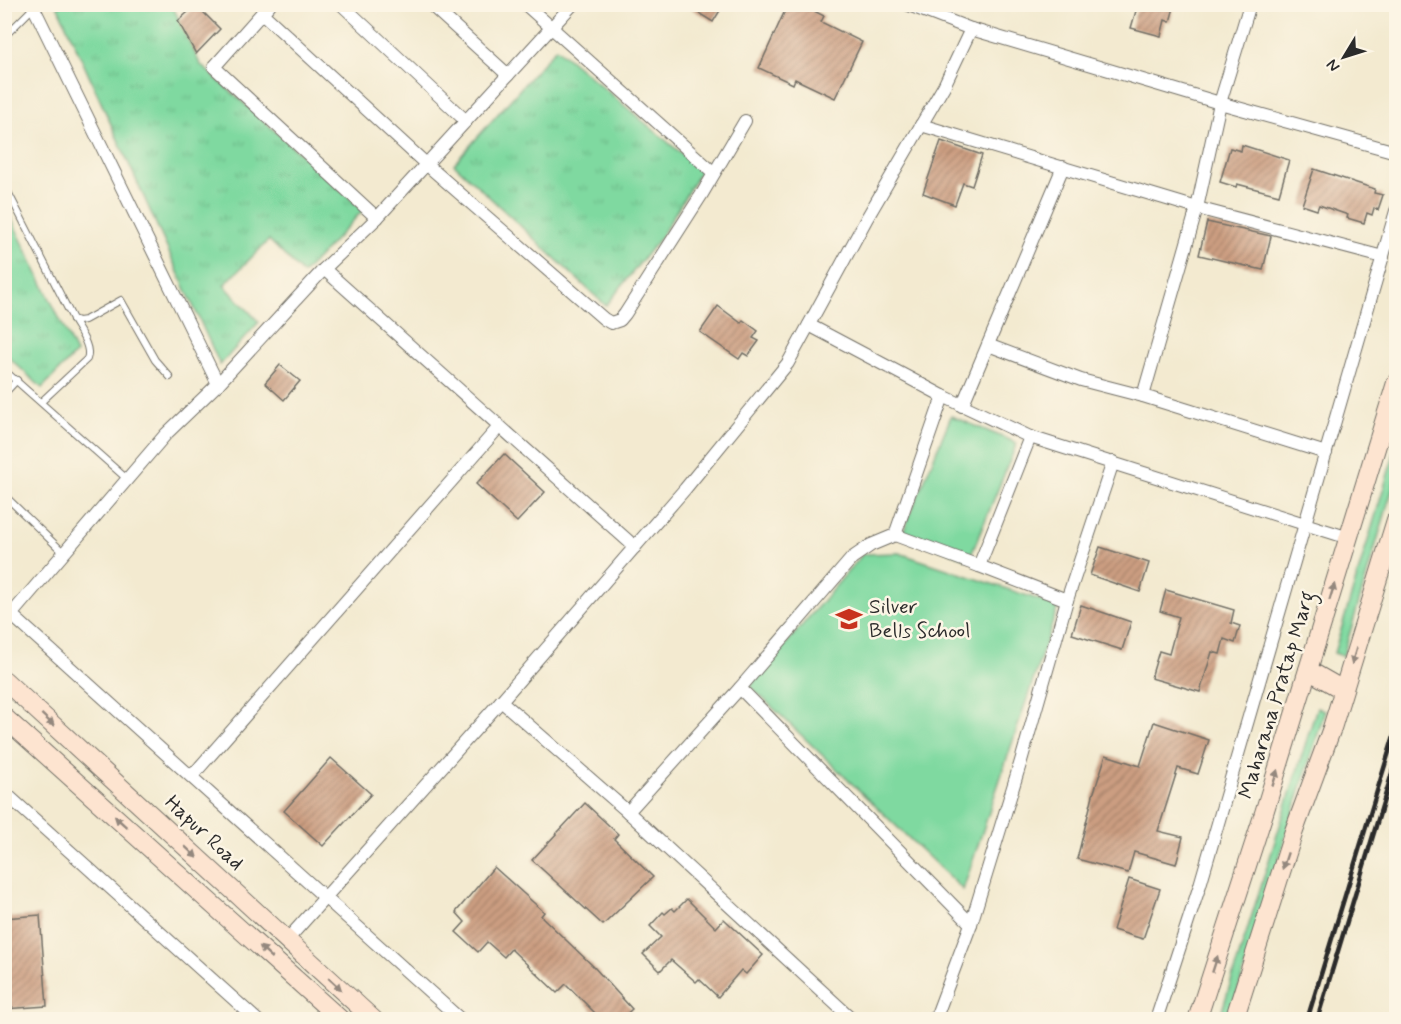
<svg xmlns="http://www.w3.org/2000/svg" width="1401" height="1024" font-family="Mynerve,sans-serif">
<defs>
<pattern id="park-tufts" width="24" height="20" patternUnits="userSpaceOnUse" patternTransform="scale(1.5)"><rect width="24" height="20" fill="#7fd9a0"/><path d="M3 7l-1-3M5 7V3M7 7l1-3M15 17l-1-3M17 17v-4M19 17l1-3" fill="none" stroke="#6eba8a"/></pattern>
<pattern id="building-hatch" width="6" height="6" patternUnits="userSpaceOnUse" patternTransform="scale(1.5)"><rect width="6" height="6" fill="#cc9e81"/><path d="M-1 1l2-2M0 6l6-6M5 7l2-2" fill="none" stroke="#a6816a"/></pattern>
</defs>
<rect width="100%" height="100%" fill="#fcf5e5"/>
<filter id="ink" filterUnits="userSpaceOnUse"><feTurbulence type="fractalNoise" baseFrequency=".0167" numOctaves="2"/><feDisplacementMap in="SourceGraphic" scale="12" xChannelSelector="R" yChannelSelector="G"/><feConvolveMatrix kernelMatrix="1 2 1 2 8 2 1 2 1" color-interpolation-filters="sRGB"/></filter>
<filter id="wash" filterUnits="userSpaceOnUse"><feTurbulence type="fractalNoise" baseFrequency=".008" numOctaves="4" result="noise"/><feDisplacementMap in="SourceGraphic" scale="24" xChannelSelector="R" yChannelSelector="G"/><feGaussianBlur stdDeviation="1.35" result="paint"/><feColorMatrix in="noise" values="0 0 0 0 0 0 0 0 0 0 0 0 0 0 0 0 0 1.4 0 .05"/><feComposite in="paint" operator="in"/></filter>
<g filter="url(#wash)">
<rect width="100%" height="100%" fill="#f3ead0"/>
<g fill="#7fd9a0" stroke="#558266" stroke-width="1.5">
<polygon points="951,416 1017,443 969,560 903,532"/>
<polygon points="1396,447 1396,477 1343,656 1334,653"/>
<polygon points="899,553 1058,606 963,890 750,686 863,554"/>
<polygon points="1317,707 1325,711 1229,1019 1219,1020"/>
</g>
<g fill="url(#park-tufts)" stroke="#558266" stroke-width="1.5">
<polygon points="57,5 172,5 200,64 363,210 303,274 269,240 224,285 259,322 220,365"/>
<polygon points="556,48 701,170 662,235 606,306 454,164"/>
<polygon points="5,206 76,353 42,388 5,354"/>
</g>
<g id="blocks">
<g fill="url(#building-hatch)">
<polygon points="684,4 724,4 713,22"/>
<polygon points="788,4 801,4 824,16 821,22 862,42 835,98 795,79 793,84 759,68"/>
<polygon points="1138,4 1175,4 1170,22 1165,20 1161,36 1131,28"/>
<polygon points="196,5 220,29 196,54 178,21"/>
<polygon points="941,141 982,155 972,186 963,183 955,205 923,193"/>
<polygon points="1242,145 1289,160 1279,195 1237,184 1236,187 1220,182 1230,148 1241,151"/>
<polygon points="1314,169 1375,189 1374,193 1383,195 1378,210 1374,208 1372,215 1367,213 1364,223 1347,218 1348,215 1319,205 1317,210 1302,205"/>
<polygon points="1207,222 1271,236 1263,270 1199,255"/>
<polygon points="718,306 741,323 743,320 758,331 753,338 759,341 748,356 743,353 739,359 700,332"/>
<polygon points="280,365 300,381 284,400 265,383"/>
<polygon points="504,454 545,492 517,522 476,484"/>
<polygon points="1100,547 1149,563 1140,592 1090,575"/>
<polygon points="1166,590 1234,610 1231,623 1240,626 1235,643 1224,639 1220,654 1212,652 1200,692 1151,678 1159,651 1169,654 1179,617 1160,611"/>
<polygon points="1081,605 1131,622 1122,650 1072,634"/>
<polygon points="1154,722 1209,740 1198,774 1178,768 1158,831 1183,837 1176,864 1134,852 1128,873 1077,859 1093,795 1106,755 1140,766"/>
<polygon points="331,758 371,794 323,846 284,811"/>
<polygon points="585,803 618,834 614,839 653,877 603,925 532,860"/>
<polygon points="494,867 544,912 541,916 593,966 632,1009 620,1020 602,1020 566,984 557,993 511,949 504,957 487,942 478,952 456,932 465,922 456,912"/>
<polygon points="1129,879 1160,889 1143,939 1113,930"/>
<polygon points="687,899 716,928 724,919 763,955 746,974 741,970 718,997 699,979 696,982 671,960 660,971 643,954 661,937 650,926 663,912 665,914 672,908 675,911"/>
<polygon points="40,915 47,1006 4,1009 4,918"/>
</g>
</g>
</g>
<g filter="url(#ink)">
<use href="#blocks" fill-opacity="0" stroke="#716e65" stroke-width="1.5"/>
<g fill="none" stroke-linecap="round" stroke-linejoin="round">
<g stroke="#716e65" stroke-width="8">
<g id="service">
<polyline points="4,37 33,8"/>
<polyline points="4,184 73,319 78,321 85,320 121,300 155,360 170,377"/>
<polyline points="4,370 127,479"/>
<polyline points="4,394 17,380"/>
<path d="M41,402l46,-43c5,-12 -8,-28 -14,-39"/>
<polyline points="4,495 64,553"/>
</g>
</g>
<g stroke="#716e65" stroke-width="14">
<g id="minor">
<polyline points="32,4 218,384"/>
<polyline points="270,4 214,67 377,218"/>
<polyline points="341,4 466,121"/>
<polyline points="430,4 508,75"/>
<polyline points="525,4 714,173"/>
<polyline points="906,4 971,29 1220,103 1396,152"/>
<polyline points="1250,4 1220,103 1197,208 1143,396 1326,453"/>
<polyline points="262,13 426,164 604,319 611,323 620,320 625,314 702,194 745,121"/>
<polyline points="921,125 1197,208 1383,257"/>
<polyline points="324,269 635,547"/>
<polyline points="809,325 943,396 1030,437 1349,538"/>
<polyline points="988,345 1081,380 1143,396"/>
<polyline points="962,406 1063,167"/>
<polyline points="895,535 979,566 1030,437"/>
<polyline points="979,566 1067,600"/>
<polyline points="4,608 461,1020"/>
<polyline points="4,623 166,434 218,384 324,269 377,218 573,4"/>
<polyline points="740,688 971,924"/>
<polyline points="501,701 628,812 853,1020"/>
<polyline points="192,776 499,427"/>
<polyline points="4,792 257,1020"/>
<polyline points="628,812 740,688 852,558 871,545 895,535 943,396"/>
<polyline points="287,940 501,701 685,489 788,363 867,218 944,86 971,29"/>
<polyline points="935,1020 971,924 1021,761 1067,600 1113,462"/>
<polyline points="1156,1020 1200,885 1396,211"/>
</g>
</g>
<g stroke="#716e65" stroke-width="20">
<g id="secondary">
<polyline points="1308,670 1343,690"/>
<polyline points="4,680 374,1020"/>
<polyline points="4,717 341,1020"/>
<polyline points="1197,1020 1264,813 1396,383"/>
<polyline points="1234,1020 1294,831 1332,728 1396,520"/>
</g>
</g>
<use href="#service" stroke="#fff" stroke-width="6"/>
<use href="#minor" stroke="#fff" stroke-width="12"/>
<use href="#secondary" stroke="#fde4d0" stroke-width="18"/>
<g stroke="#2b2b2b" stroke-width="4.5">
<polyline points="1307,1020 1396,729"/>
<polyline points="1317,1020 1396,760"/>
</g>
</g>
<defs><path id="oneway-solid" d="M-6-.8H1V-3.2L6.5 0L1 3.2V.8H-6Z" transform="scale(1.5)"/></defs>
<g fill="#94887e">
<use href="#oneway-solid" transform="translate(1332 592) rotate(-73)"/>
<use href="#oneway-solid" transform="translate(1354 656) rotate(107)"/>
<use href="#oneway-solid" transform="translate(48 720) rotate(43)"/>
<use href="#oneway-solid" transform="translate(1275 778) rotate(-73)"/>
<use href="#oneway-solid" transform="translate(121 822) rotate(-138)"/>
<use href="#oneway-solid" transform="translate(191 852) rotate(43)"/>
<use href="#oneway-solid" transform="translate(1285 861) rotate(108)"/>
<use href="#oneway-solid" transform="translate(266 952) rotate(-138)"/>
<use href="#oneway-solid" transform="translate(1215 964) rotate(-72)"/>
<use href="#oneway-solid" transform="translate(335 984) rotate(42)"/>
</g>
</g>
<defs>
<g id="school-bare" transform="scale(2.07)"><path d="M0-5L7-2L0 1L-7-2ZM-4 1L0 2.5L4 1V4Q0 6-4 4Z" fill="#c8321e" stroke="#fcf5e5" stroke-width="2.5" paint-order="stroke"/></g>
</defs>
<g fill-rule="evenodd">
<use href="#school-bare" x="849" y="619"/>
</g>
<g text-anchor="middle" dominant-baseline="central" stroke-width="5" stroke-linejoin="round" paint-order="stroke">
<g font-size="21" fill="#2b2b2b" stroke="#fcf5e5" text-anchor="start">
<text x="869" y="607">Silver<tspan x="869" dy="24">Bells School</tspan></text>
</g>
<g font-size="21" fill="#2b2b2b" stroke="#fcf5e5">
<text transform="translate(1277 695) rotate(-73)">Maharana Pratap Marg</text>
<text transform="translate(204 833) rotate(43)">Hapur Road</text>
</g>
</g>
<rect width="1401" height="1024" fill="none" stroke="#fcf5e5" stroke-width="24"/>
<g transform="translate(1344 57) rotate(232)" stroke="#fcf5e5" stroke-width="4.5" paint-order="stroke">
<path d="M0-4.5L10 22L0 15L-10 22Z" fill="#2b2b2b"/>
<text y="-9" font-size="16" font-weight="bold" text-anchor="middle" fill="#2b2b2b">N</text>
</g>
</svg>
